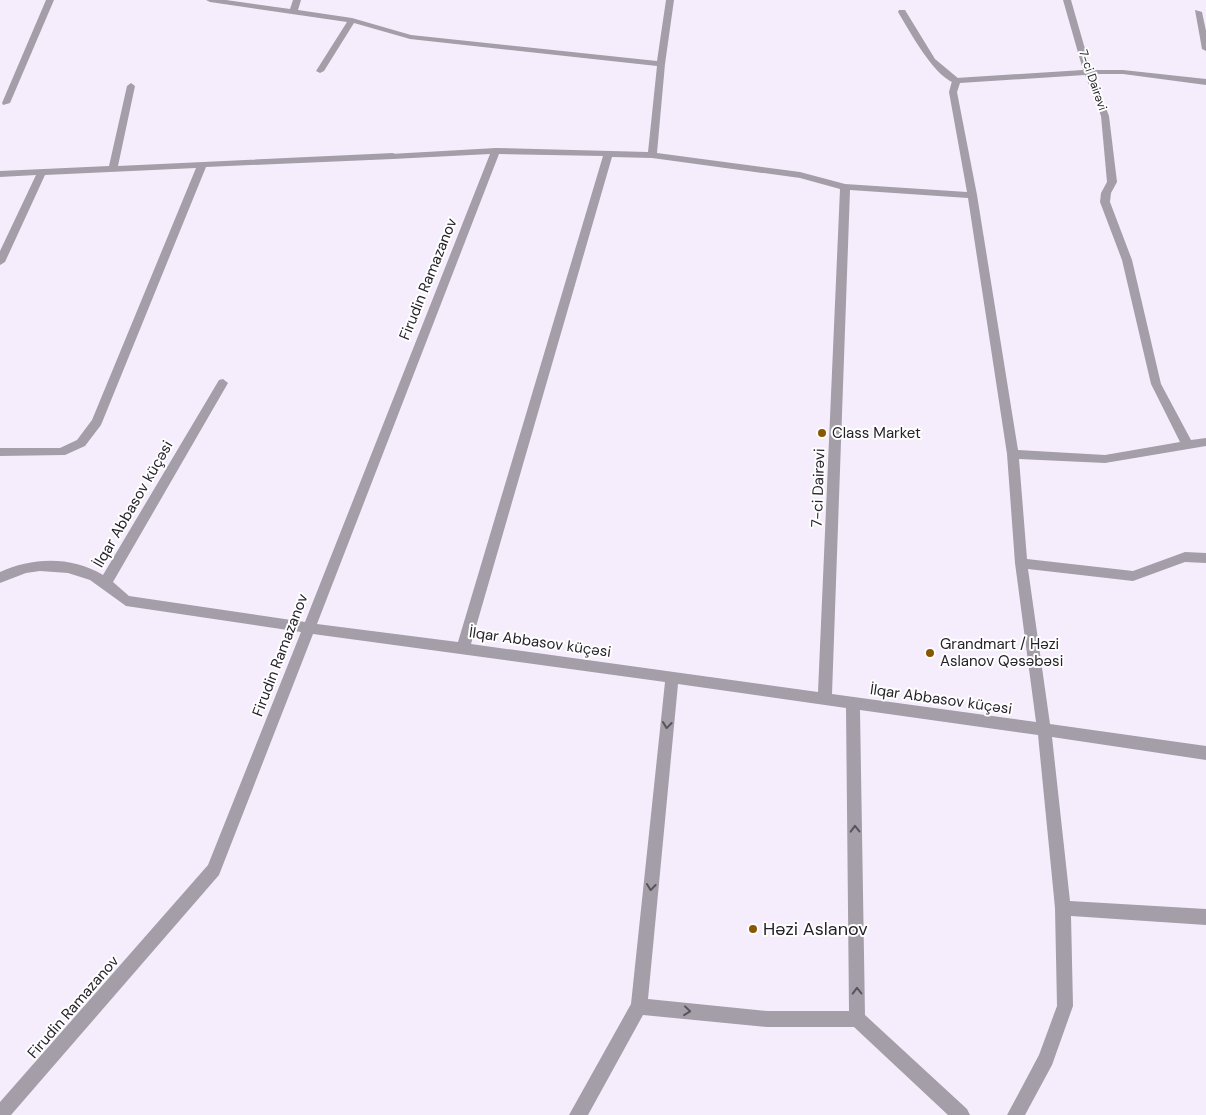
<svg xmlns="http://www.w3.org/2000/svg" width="1206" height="1115" font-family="'DM Sans',sans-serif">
<rect width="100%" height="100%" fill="#f5edfc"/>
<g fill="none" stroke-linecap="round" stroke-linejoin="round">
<g fill="#a49ea8" fill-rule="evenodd">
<path d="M899,10h6l30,49 24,20v4c-21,2 -51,-55 -61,-71z"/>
<polygon points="131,83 135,86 118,166 393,153 398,156 393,159 206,167 101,425 85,446 65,455 0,456 0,448 60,448 77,440 92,420 196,168 45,175 5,262 0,265 0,251 36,175 0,177 0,171 109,166 127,86"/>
</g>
<g fill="#a49ea8" fill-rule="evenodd">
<polygon points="46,0 54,0 10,103 3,105 2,103"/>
<path d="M206,0h20l64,9 3,-9h8l-3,10 54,8 59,17 246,26 9,-61h8l-9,64 -8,89 143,19 45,12 122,8 -18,-100 3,-11 4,-3 127,-8 -20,-70h8l20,70h32l83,9v6l-83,-11h-30l16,42 8,66 -6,11 -1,9 22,58 29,124 30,56 15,-2v8l-101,17 -86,-4 8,100 106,12 52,-19 21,1v10l-21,-1 -52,19 -105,-12 22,155 156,22v14l-154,-23 18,164 136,8v16l-135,-9 2,90 -21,59 -27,50h-18l32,-60 18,-49 -2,-98 -17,-173 -178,-25 5,305 102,94 3,6h-22l-94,-88h-87l-124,-12 -55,100h-19l62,-111 34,-322 -352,-48 -94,241 -208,240h-11v-13l208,-237 93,-233 -175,-26 -36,-26 -22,-7 -28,-2 -14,2 -26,10v-11c32,-15 72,-16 103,3l116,-195 4,-1 5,4 -115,199 16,14 176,26 185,-468 -97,5 -5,-3 2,-2 106,-6 152,4 9,-86 -247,-27 -56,-16 -30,48 -4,2 -4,-2 31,-49 -137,-20zM1085,75l16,41 6,66 -6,11 -1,9 22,58 29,124 29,58 -75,13 -87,-5 -41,-255 -20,-103 3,-9zM499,154l104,2 -145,486 -141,-18zM612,157l40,1 148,20 40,11 -22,503 -347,-48zM850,190l118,8 39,256 8,109 21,159 -204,-28zM678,684l168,24 3,303h-82l-119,-12z"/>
<polygon points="1195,10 1202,12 1206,31 1206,51 1202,49"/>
</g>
</g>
<defs><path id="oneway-chevron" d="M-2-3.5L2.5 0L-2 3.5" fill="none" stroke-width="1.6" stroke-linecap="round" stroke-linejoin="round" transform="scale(1.25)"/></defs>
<g stroke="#58545c">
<use href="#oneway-chevron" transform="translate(667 725) rotate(96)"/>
<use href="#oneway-chevron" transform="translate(855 829) rotate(-91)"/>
<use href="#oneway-chevron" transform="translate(651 887) rotate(96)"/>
<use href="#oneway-chevron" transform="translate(857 991) rotate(-91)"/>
<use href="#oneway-chevron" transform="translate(687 1011) rotate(6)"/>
</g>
<g fill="#895700" stroke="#fefefe" stroke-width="2">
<circle cx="822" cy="433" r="5"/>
<circle cx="930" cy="653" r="5"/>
<circle cx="753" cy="929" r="5"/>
</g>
<g text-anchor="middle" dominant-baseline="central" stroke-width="4" stroke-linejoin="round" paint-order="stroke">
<g font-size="12" fill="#26222a" stroke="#fefefe">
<text transform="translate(1093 80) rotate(71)">7-ci Dairəvi</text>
</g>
<g font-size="15" fill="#26222a" stroke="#fefefe">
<text transform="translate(428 279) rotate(-68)">Firudin Ramazanov</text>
<text transform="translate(818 488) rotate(-88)">7-ci Dairəvi</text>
<text transform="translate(133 504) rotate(-60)">İlqar Abbasov küçəsi</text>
<text transform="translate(540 642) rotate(8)">İlqar Abbasov küçəsi</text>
<text transform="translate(280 655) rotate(-69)">Firudin Ramazanov</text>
<text transform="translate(941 699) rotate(8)">İlqar Abbasov küçəsi</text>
<text transform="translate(73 1007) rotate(-49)">Firudin Ramazanov</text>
</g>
<g font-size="15" fill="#26222a" stroke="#fefefe" text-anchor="start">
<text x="832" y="433">Class Market</text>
<text x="940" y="644">Grandmart / Həzi<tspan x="940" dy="17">Aslanov Qəsəbəsi</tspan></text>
</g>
<g font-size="18" fill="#26222a" stroke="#fefefe" text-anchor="start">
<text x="763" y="929">Həzi Aslanov</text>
</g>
</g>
</svg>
